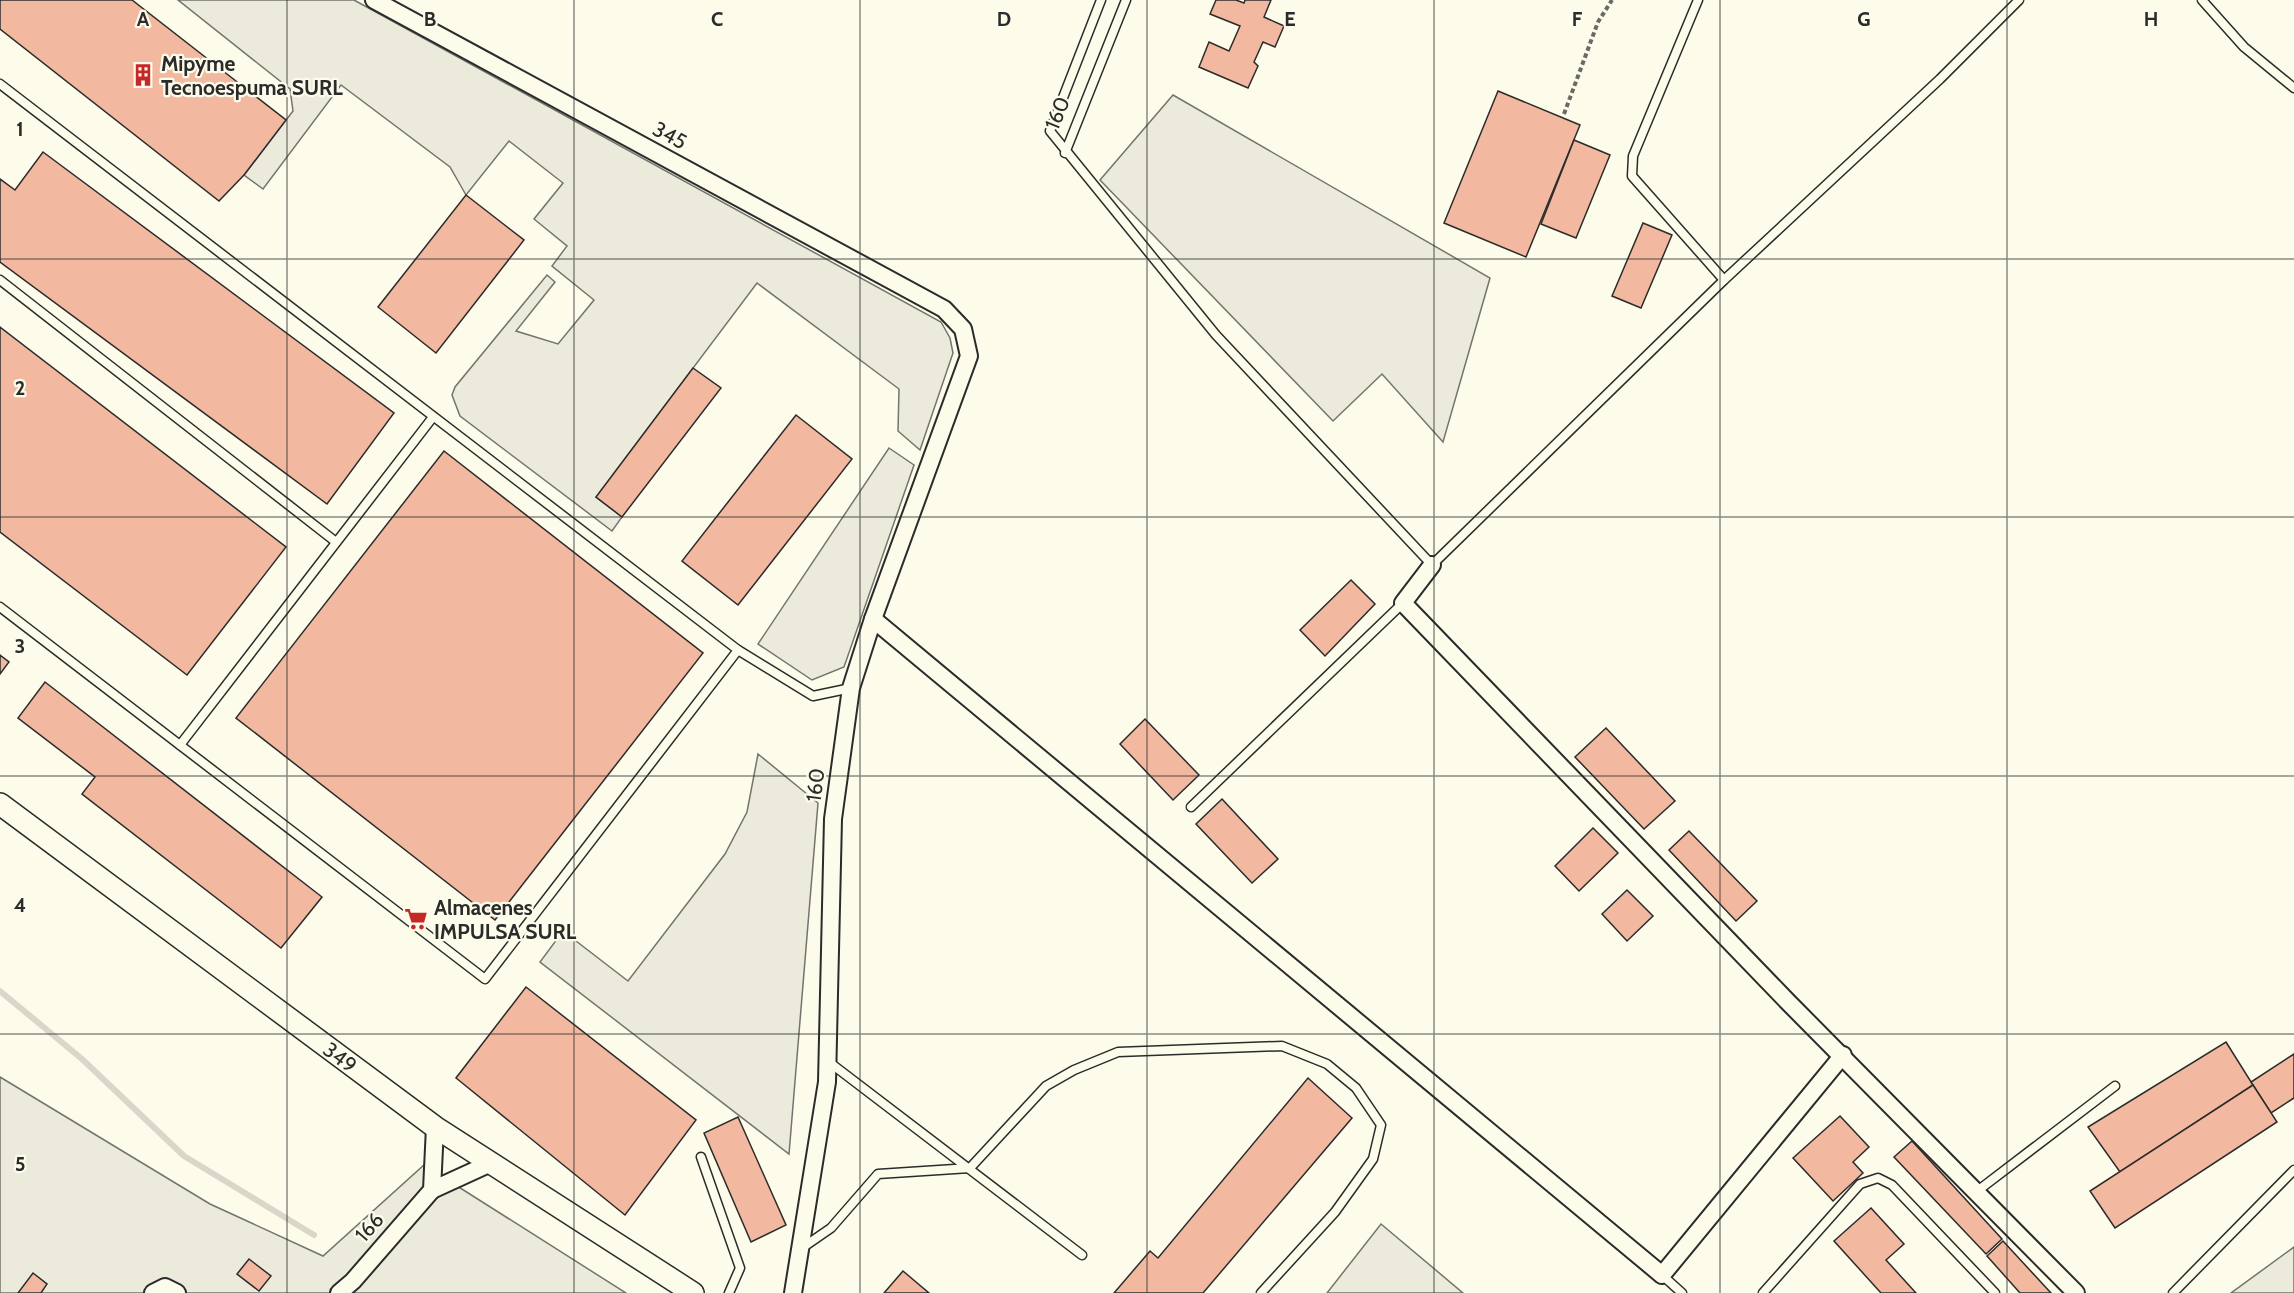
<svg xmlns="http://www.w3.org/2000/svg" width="2294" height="1293" font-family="Cabin,sans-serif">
<rect width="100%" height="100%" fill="#fdfbea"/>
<g fill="#ecebdb" stroke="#74746e" stroke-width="1.5">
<polygon points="178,0 354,0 941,322 950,338 953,353 920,450 898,431 899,389 757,283 596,497 622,517 612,531 460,416 452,395 455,387 547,275 555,282 516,331 558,344 594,300 552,266 567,246 534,219 563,183 509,141 466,195 450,167 341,85 263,189 244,175 293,111 290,89"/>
<polygon points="1173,95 1490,278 1443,442 1382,374 1333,421 1100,180"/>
<polygon points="889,448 914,465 844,667 812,680 758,644"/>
<polygon points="758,754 818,803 789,1154 540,962 563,931 628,981 725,854 747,812"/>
<polygon points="0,1077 210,1204 323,1256 424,1165 626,1293 0,1293"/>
<polygon points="2294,1247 2294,1293 2231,1293"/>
</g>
<polygon fill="#eceadb" stroke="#74746e" stroke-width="1.5" points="1381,1224 1463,1293 1327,1293"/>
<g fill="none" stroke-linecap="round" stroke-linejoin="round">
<polyline stroke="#d8d7c9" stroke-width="6" points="0,991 82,1059 184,1156 314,1235"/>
</g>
<g fill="#f2b8a0" stroke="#2b2b2b" stroke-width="1.5">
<polygon points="0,0 132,0 286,120 244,175 219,201 0,29"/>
<polygon points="1216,0 1236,0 1244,3 1245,0 1271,0 1264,17 1284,26 1275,47 1263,42 1254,62 1258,66 1248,88 1199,67 1209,42 1229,51 1240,26 1210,14"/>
<polygon points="1498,91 1580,125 1526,257 1444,223"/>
<polygon points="1574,140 1610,155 1576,238 1541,224"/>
<polygon points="43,152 394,413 327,504 0,262 0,179 15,190"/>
<polygon points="466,195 524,240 436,353 378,307"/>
<polygon points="1643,223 1672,235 1641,308 1612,296"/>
<polygon points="0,327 286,547 187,675 0,532"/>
<polygon points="693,368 721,388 622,517 596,497"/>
<polygon points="796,415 852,459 738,605 682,561"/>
<polygon points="444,451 703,653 495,920 236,718"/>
<polygon points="1351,580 1375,604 1325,656 1300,630"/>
<polygon points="0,655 9,662 0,674"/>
<polygon points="45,682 322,897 281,948 82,794 95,777 18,718"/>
<polygon points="1145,719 1199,775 1173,800 1120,744"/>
<polygon points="1606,728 1675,801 1644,829 1575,757"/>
<polygon points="1222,799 1278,859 1252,883 1196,824"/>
<polygon points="1593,828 1618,853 1579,891 1555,866"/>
<polygon points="1689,831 1757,901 1736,921 1669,850"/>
<polygon points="1627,890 1653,916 1627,941 1602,914"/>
<polygon points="526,987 696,1120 625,1215 456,1078"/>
<polygon points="2226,1042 2253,1085 2120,1172 2088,1127"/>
<polygon points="2294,1054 2294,1098 2271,1113 2251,1082"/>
<polygon points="1308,1078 1352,1118 1203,1293 1114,1293 1150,1251 1158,1258"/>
<polygon points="2253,1085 2277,1122 2115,1228 2090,1191"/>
<polygon points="1840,1116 1869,1147 1853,1162 1863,1173 1833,1201 1793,1158"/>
<polygon points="738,1117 786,1225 751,1242 704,1133"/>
<polygon points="1912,1141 2002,1239 1986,1254 1894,1157"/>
<polygon points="1871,1208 1904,1244 1886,1260 1916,1293 1881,1293 1834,1241"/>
<polygon points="2003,1241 2051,1293 2020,1293 1987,1256"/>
<polygon points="249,1259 271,1276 259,1291 237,1274"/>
<polygon points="903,1271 929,1293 884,1293"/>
<polygon points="33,1273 47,1284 41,1293 18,1293"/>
</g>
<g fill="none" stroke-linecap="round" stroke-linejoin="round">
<g stroke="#2b2b2b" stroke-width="11">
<g id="service">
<polyline points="1101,0 1050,131 1216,335 1432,565 1724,280 1940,79 2019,0"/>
<polyline points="1698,0 1633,156 1632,176 1724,280"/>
<polyline points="2202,0 2244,47 2294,88"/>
<polyline points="0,84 738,650 485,979 0,607"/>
<polyline points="1065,153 1126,0"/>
<polyline points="0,280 336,542"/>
<polyline points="738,650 813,696 851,688"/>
<polyline points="180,745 433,417"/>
<polyline points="1191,807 1403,603"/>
<polyline points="829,1062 1082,1255"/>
<polyline points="701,1157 740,1268 729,1293"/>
<polyline points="1976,1192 2115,1086"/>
<polyline points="802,1248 831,1228 878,1174 970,1168 1046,1086 1074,1070 1118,1052 1282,1046 1327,1064 1356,1088 1381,1125 1373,1159 1335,1212 1261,1293"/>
<polyline points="1662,1275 1682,1293"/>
<polyline points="1763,1293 1860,1184 1878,1178 1892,1185 1995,1293"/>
<polyline points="2173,1293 2294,1170"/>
</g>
</g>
<g stroke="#2b2b2b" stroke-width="20">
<g id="minor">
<polyline points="374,0 944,309 963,329 969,356 873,619 851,688 833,819 827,1082 793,1293"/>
<polyline points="1432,565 1403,603 1788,1002 2076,1293"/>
<polyline points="873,619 1662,1275 1843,1055"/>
<polyline points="432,1190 491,1163"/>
<polyline points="153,1293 165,1287 177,1293"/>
<polyline points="339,1293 353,1281 432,1190 435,1127"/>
</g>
</g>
<g stroke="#2b2b2b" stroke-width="24">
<g id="tertiary">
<path id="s1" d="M0,804l435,323 258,166"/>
</g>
</g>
<polyline stroke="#6a6964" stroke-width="4" stroke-dasharray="4.5 3" stroke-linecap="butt" points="1564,114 1598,22 1612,0"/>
<use href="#service" stroke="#fdfbea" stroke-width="8"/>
<use href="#minor" stroke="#fdfbea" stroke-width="16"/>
<use href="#tertiary" stroke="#fdfbea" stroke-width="21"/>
</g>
<path fill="none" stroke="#2b2b2b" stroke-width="1.5" stroke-opacity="0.55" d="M287,0v1293M574,0v1293M860,0v1293M1147,0v1293M1434,0v1293M1720,0v1293M2007,0v1293M0,259h2294M0,517h2294M0,776h2294M0,1034h2294"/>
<defs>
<g id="building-bare" transform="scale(1.8)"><path d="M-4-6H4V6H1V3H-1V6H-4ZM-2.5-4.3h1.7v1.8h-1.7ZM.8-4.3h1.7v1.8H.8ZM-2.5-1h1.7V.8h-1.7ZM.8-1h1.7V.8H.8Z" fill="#c62828" stroke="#fdfbea" stroke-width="2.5" paint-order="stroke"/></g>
<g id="supermarket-bare" transform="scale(1.8)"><path d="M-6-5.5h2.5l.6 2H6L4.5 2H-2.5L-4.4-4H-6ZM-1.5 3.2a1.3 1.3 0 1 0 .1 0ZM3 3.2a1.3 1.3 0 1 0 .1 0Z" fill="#c62828" stroke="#fdfbea" stroke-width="2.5" paint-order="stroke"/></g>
</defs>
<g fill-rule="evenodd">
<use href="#building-bare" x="143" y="75"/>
<use href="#supermarket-bare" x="416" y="919"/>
</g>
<g text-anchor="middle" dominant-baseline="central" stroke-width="4.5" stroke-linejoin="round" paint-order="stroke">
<g font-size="21" font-weight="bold" fill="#2b2b2b" stroke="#fdfbea" text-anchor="start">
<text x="161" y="63">Mipyme<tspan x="161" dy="24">Tecnoespuma SURL</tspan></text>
<text x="434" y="907">Almacenes<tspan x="434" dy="24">IMPULSA SURL</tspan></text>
</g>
<g font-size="21" fill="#2b2b2b" stroke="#fdfbea">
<text transform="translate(1057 113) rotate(-68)">160</text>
<text transform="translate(670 135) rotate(28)">345</text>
<text transform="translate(815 785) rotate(-83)">160</text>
<text stroke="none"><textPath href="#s1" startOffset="424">349</textPath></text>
<text transform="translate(369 1227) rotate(-49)">166</text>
</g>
</g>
<g font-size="20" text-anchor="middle" font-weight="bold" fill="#2b2b2b" stroke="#fdfbea" stroke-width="4.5" stroke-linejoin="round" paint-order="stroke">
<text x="143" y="26">A</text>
<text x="430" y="26">B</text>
<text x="717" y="26">C</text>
<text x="1004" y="26">D</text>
<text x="1290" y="26">E</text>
<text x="1577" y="26">F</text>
<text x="1864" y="26">G</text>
<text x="2151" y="26">H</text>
<text x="20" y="136">1</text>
<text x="20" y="395">2</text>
<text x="20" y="653">3</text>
<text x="20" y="912">4</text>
<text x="20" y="1171">5</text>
</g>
</svg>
